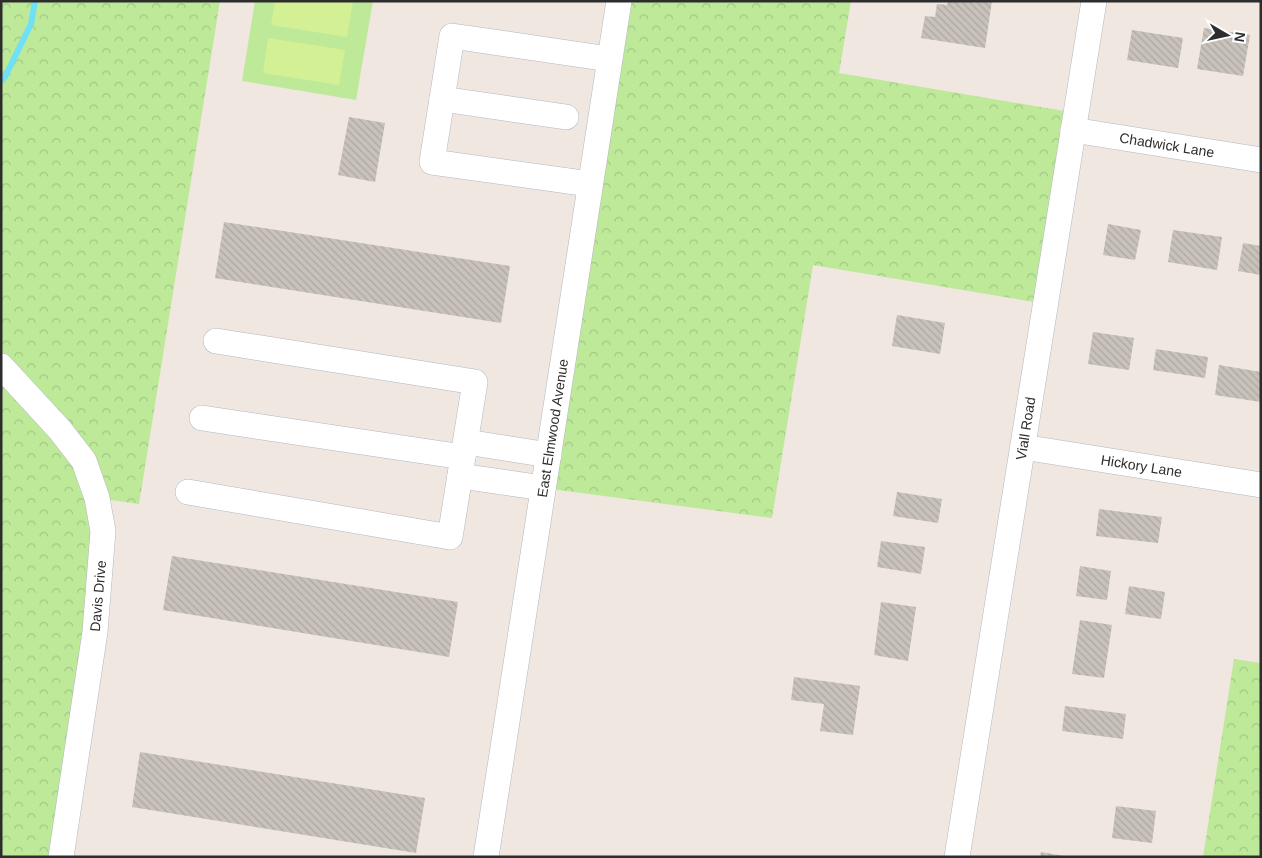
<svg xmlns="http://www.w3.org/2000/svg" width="1262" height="858" font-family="Arial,sans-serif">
<defs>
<pattern id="forest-crowns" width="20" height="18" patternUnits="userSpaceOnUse" patternTransform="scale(1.25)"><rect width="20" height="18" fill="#bde999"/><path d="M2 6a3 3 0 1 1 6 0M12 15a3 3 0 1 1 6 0" fill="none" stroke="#a3c884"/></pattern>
<pattern id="building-back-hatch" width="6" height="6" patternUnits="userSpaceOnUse" patternTransform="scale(1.25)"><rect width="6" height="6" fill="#c8c2bb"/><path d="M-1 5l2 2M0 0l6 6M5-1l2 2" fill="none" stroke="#aca7a1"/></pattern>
</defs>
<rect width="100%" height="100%" fill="#efe7e0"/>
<g fill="url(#forest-crowns)">
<polygon points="1,1 220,1 139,504 98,498 61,857 1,857"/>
<polygon points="619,1 851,1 839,73 1076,113 1046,304 813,265 772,518 543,488"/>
<polygon points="1234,659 1261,663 1261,857 1203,857"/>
</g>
<polygon fill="#bde999" points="255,1 373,1 356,100 242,81"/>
<g fill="#d3f095">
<polygon points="275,1 353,1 347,37 271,25"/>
<polygon points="268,38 345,50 339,85 263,73"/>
</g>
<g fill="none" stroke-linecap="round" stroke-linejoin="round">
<polyline stroke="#6ee1f6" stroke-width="6" points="1,81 5,77 31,24 35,1"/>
</g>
<g fill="url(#building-back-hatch)">
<polygon points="948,1 992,1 985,48 921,38 925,16 935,17 937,4 947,5"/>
<polygon points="1204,28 1250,35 1243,76 1197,69"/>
<polygon points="1132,30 1183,38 1178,68 1127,60"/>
<polygon points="349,117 385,123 375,182 338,175"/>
<polygon points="224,222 510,266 501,323 215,278"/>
<polygon points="1108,224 1141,230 1135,260 1103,255"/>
<polygon points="1173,230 1222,237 1217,270 1168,262"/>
<polygon points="1243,243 1261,246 1261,275 1238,271"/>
<polygon points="897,315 945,323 940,354 892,346"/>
<polygon points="1093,332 1134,338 1129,370 1088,364"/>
<polygon points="1156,349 1208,357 1205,378 1153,370"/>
<polygon points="1219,365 1261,372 1261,402 1215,395"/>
<polygon points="897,492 942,499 938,523 893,516"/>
<polygon points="1099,509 1162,517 1158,543 1096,536"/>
<polygon points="881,541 925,547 921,574 877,567"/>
<polygon points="172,556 458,602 449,657 163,610"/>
<polygon points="1080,566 1111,571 1107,600 1076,596"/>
<polygon points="1129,586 1165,592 1161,619 1125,614"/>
<polygon points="881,602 916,607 908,661 874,655"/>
<polygon points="1080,620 1112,625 1104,678 1072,674"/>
<polygon points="794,677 860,686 853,735 820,731 824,704 791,700"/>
<polygon points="1065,706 1126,714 1123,739 1062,731"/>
<polygon points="140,752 425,798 416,853 132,807"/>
<polygon points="1116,806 1156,811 1152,843 1112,838"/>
<polygon points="1041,852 1064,856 1064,857 1040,857"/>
</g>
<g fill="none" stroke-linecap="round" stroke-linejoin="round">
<g stroke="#b3b7c1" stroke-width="26">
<g id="minor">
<polyline points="442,99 566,117"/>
<path id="s1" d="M1073,130l188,30"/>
<polyline points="590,184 432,162 452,36 609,59"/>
<polyline points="1,366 60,430 84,461 97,498 103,531 95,632 61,857"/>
<polyline points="202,418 463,457"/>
<polyline points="466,442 549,455"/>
<path id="s2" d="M1023,447l238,38"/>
<polyline points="460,476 543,488"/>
<polyline points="188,492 450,537 475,382 216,341"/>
<path id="s3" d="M486,857l133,-856"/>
<path id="s4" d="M957,857l137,-856"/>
</g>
</g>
<use href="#minor" stroke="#fff" stroke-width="25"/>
</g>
<g text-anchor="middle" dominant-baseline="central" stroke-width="4" stroke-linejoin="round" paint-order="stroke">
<g font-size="14" fill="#2d2d2d" stroke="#fff">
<text stroke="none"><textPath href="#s1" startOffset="95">Chadwick Lane</textPath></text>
<text stroke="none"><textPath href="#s3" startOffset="434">East Elmwood Avenue</textPath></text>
<text stroke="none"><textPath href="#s4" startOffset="434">Viall Road</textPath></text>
<text stroke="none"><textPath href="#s2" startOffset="120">Hickory Lane</textPath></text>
<text transform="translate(98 596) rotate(-85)">Davis Drive</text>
</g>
</g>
<rect width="1262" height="858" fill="none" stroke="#2d2d2d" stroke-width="5"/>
<g transform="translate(1227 35) rotate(99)" stroke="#ffffff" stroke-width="4" paint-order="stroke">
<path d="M0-4L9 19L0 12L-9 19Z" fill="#2d2d2d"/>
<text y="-8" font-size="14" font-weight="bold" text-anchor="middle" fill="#2d2d2d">N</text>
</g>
</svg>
